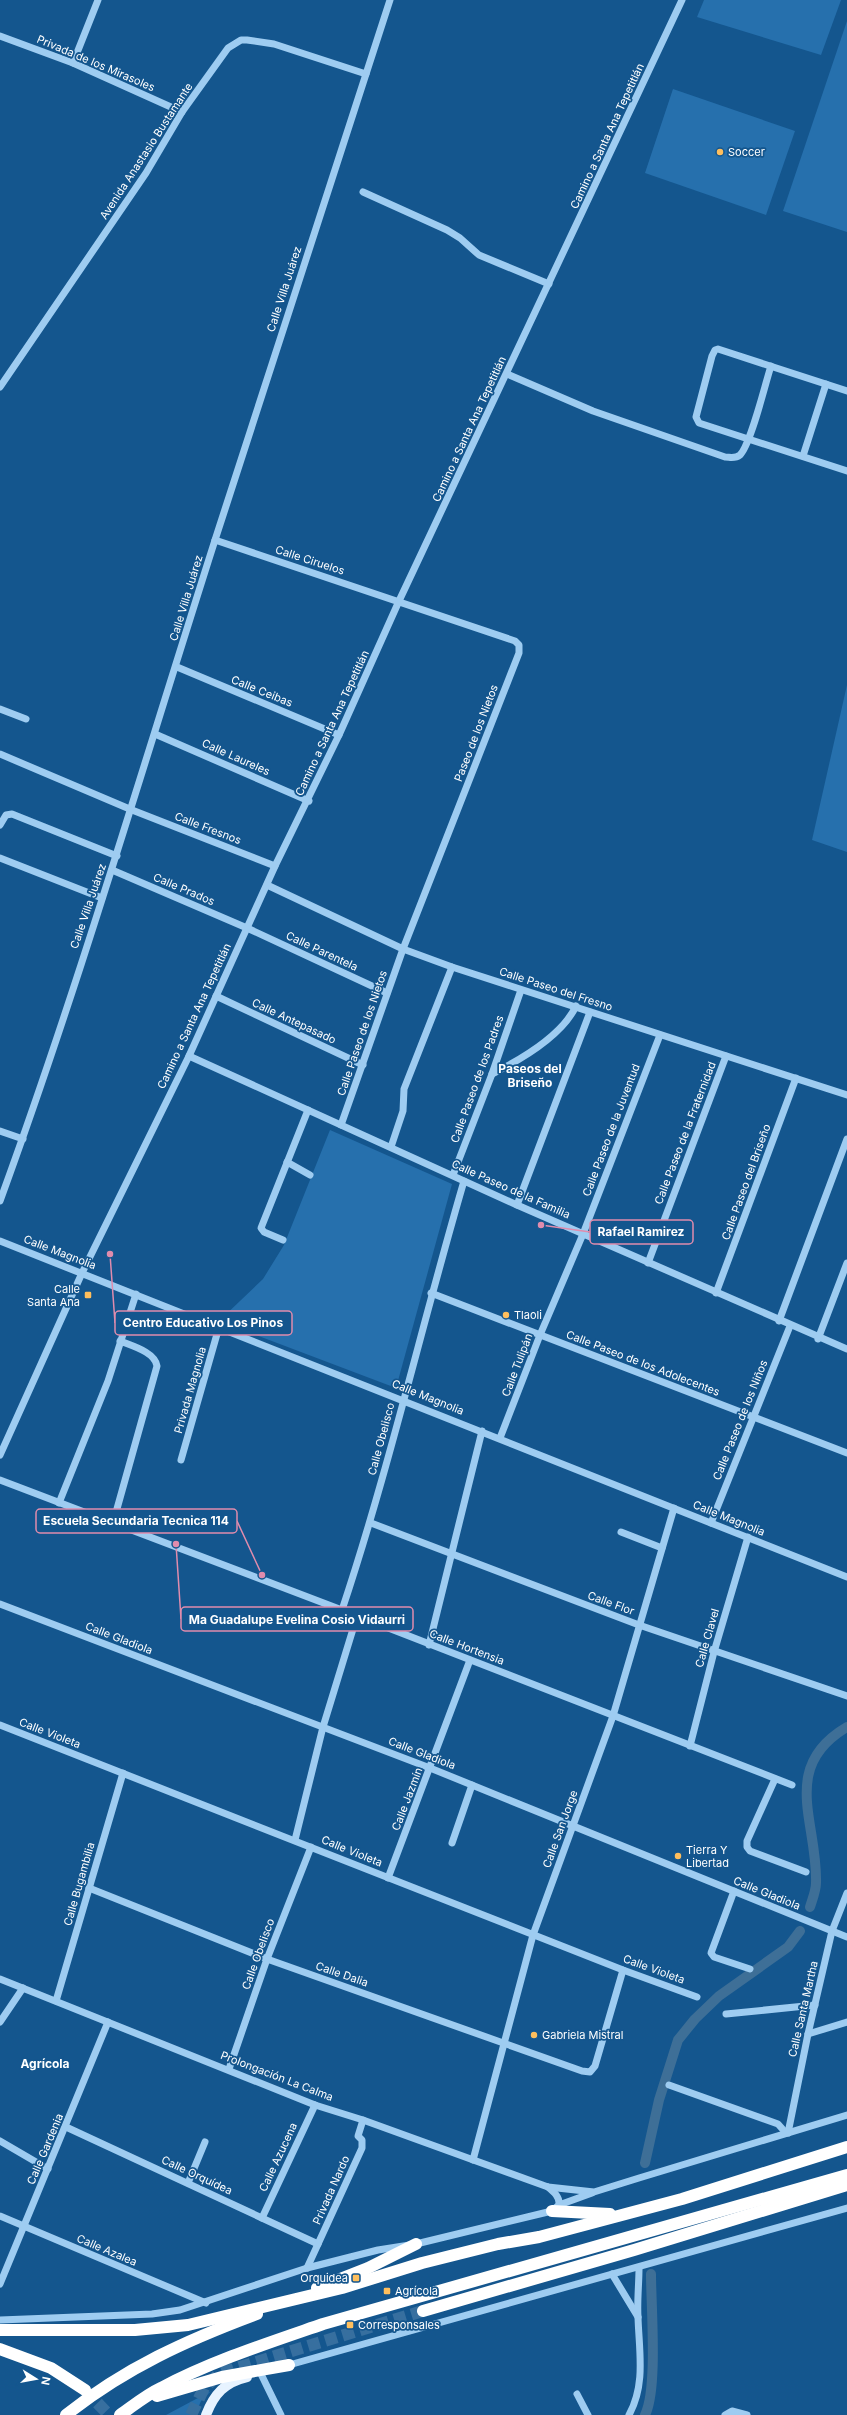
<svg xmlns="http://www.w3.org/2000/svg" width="847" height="2415" font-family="Inter,sans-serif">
<rect width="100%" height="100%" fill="#14568e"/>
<g fill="#2670ad">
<polygon points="704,0 841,0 821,55 697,17"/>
<polygon points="847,21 847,232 783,211"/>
<polygon points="673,89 795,131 766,215 645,173"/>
<polygon points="847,685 847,852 812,840"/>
<polygon points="330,1130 452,1184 396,1388 219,1321 263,1279 284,1245"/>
<polygon points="211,2391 201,2401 195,2415 166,2415"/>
</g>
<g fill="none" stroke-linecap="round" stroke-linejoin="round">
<g stroke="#3e6f97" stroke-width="10">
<path d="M810,1907c2,-7 6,-16 6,-24 2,-60 -37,-116 31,-156"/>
<polyline points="645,2163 659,2100 678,2040 695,2019 719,1996 788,1947 800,1931"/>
<path d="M645,2415c13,-26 6,-109 6,-141"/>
</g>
<g stroke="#376f9f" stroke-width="12" stroke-dasharray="12 6" stroke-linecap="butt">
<polyline points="85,2390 109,2415"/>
<polyline points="191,2415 204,2388 220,2373 423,2311"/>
</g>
<g stroke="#9eccf1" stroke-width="7">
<polyline points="0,36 73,63 182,112"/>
<polyline points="73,63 98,0"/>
<polyline points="363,192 447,230 460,238 479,255 549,284"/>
<path d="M507,374l86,37 132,46c5,0 10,2 15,-2 11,-11 25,-71 31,-89"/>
<polyline points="0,387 146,173 182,112 228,48 241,40 247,40 274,44 366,74"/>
<polyline points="847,391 718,349 715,350 712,356 696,417 699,423 847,471"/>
<polyline points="803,456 826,384"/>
<polyline points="215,540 515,641 519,645 519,653 403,949 341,1125"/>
<polyline points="177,667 339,735"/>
<polyline points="0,709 26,719"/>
<polyline points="155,734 309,801"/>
<polyline points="0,754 132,810 275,866"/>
<polyline points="0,825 6,815 12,814 117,856"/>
<polyline points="0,858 102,898"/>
<polyline points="112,870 247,928 387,993"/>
<polyline points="267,885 403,949 452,967 847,1095"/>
<polyline points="216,996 363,1065"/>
<polyline points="189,1056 517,1205 847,1349"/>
<path d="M492,1074c28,-14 70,-38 84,-68"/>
<polyline points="0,1131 23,1139"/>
<polyline points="391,1147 403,1111 404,1089 452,967"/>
<polyline points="287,1162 310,1175"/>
<polyline points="453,1175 492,1074 521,990"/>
<path d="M0,1201c80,-219 145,-442 216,-664 57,-179 117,-358 174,-537"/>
<polyline points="517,1205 590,1012"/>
<polyline points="283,1240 264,1232 261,1228 308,1110"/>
<polyline points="0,1241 847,1577"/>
<polyline points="648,1263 726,1056"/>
<polyline points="431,1293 847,1453"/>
<polyline points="716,1293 796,1078"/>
<polyline points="779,1321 847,1139"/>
<polyline points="818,1339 847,1263"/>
<polyline points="500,1438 540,1335 583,1234 660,1035"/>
<polyline points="0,1455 82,1273 189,1056 275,866 339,735 399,601 682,0"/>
<polyline points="181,1460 219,1327"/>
<polyline points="0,1480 342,1610 792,1785"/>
<polyline points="59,1503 108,1381 136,1294"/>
<path d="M113,1523l44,-157c-2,-14 -25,-20 -37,-25"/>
<polyline points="371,1523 639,1625 847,1696"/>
<polyline points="711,1523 790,1326"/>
<polyline points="621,1532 662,1548"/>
<polyline points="0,1604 430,1768 847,1937"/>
<path d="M342,1610c47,-141 80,-286 122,-429"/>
<polyline points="429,1645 482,1431"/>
<polyline points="0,1725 623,1970 697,1997"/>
<polyline points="690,1746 714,1652 748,1537"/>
<polyline points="775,1779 747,1841 747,1847 750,1851 806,1872"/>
<polyline points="295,1840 323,1727 357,1616"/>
<polyline points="452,1843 472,1785"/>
<polyline points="388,1878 470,1660"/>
<polyline points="89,1888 267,1959 582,2071 590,2072 595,2066 623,1970"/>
<polyline points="734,1891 711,1953 714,1957 750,1969"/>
<polyline points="0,1979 315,2105 363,2120 548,2187 594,2192 639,2178 847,2115"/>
<polyline points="56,2001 123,1773"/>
<polyline points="726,2014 815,2005"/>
<polyline points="0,2022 23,1988"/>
<polyline points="808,2034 847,2022"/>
<polyline points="229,2069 267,1959 311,1847"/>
<polyline points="669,2085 778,2124 786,2133"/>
<polyline points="66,2127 318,2244"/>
<polyline points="788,2133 808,2034 832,1931 847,1893"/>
<polyline points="0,2141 48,2169"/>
<polyline points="473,2160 533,1935 613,1716 674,1508"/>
<polyline points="188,2183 205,2142"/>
<polyline points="559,2205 592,2193"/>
<polyline points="0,2216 206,2303"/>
<polyline points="262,2218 315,2105"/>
<polyline points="307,2268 362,2148 362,2140 358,2136 363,2120"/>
<polyline points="612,2274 638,2317"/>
<polyline points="0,2284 108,2022"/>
<path d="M0,2320l152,-6 28,-4 127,-42 71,-18 38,-6 136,-33 7,-6c1,-8 -5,-13 -11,-18"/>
<polyline points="289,2365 847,2208"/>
<polyline points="261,2374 281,2415"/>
<polyline points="577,2394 588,2415"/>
<path d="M629,2415c17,-31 10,-64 9,-98 -1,-16 1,-33 1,-49"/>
<polyline points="725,2415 732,2411 747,2415"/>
</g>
<path stroke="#e7f3ff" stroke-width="10" d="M206,2415c8,-21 19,-33 41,-38"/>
<g stroke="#fff" stroke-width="12">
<polyline points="552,2211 610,2214"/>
<polyline points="317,2288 368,2268 416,2244"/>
<polyline points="423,2311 634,2250 847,2185"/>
<polyline points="0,2330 135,2330 188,2325 342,2288 422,2263 498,2244 539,2237 682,2199 847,2147"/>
<polyline points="0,2349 51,2368 85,2390"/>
<polyline points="157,2396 222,2377 289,2365"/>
<path d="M66,2415c59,-47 121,-75 191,-101"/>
<path d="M120,2415c13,-9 26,-20 41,-27 51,-27 107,-45 162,-64l524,-149"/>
</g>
</g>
<g fill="#ffbf5d" stroke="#14568e" stroke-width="1.5">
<circle cx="720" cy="152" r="4"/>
<rect x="84" y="1291" width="8" height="8" rx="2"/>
<circle cx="506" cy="1315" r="4"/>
<circle cx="678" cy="1856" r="4"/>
<circle cx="534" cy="2035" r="4"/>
<rect x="352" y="2274" width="8" height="8" rx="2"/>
<rect x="383" y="2287" width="8" height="8" rx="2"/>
<rect x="346" y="2321" width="8" height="8" rx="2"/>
</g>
<g text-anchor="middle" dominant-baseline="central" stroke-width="3.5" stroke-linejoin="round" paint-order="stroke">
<g font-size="11" fill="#fff" stroke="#14568e">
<text transform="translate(96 63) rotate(23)">Privada de los Mirasoles</text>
<text transform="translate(607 136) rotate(-65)">Camino a Santa Ana Tepetitlán</text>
<text transform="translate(146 151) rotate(-57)">Avenida Anastasio Bustamante</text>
<text transform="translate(284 289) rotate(-72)">Calle Villa Juárez</text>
<text transform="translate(469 429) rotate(-65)">Camino a Santa Ana Tepetitlán</text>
<text transform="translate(310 560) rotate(18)">Calle Ciruelos</text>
<text transform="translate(186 598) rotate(-73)">Calle Villa Juárez</text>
<text transform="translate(262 691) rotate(22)">Calle Ceibas</text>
<text transform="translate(332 723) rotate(-65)">Camino a Santa Ana Tepetitlán</text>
<text transform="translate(476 733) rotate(-69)">Paseo de los Nietos</text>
<text transform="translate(236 757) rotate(24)">Calle Laureles</text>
<text transform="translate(208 828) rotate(21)">Calle Fresnos</text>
<text transform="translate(184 889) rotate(23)">Calle Prados</text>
<text transform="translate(88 906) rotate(-71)">Calle Villa Juárez</text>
<text transform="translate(322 951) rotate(25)">Calle Parentela</text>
<text transform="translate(556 989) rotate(18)">Calle Paseo del Fresno</text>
<text transform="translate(194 1016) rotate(-65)">Camino a Santa Ana Tepetitlán</text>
<text transform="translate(294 1021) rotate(25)">Calle Antepasado</text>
<text transform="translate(362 1033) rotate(-71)">Calle Paseo de los Nietos</text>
<text transform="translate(477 1079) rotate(-70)">Calle Paseo de los Padres</text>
<text transform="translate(611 1130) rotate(-69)">Calle Paseo de la Juventud</text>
<text transform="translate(685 1133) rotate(-69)">Calle Paseo de la Fraternidad</text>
<text transform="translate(746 1182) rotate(-70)">Calle Paseo del Briseño</text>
<text transform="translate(511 1189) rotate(24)">Calle Paseo de la Familia</text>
<text transform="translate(60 1252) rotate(21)">Calle Magnolia</text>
<text transform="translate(643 1363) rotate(21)">Calle Paseo de los Adolecentes</text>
<text transform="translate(517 1365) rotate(-69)">Calle Tulipán</text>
<text transform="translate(190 1390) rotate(-74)">Privada Magnolia</text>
<text transform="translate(428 1397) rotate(22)">Calle Magnolia</text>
<text transform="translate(740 1420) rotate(-68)">Calle Paseo de los Niños</text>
<text transform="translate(381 1439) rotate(-75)">Calle Obelisco</text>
<text transform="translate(729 1518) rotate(22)">Calle Magnolia</text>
<text transform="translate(611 1603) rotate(20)">Calle Flor</text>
<text transform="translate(119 1638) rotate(21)">Calle Gladiola</text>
<text transform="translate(707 1638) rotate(-74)">Calle Clavel</text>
<text transform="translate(467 1647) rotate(21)">Calle Hortensia</text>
<text transform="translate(50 1733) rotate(21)">Calle Violeta</text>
<text transform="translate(422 1753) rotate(21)">Calle Gladiola</text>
<text transform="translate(407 1799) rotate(-69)">Calle Jazmín</text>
<text transform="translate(560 1829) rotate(-70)">Calle San Jorge</text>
<text transform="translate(352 1851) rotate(22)">Calle Violeta</text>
<text transform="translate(79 1884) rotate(-74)">Calle Bugambilia</text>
<text transform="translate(767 1893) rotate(22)">Calle Gladiola</text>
<text transform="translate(258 1954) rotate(-70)">Calle Obelisco</text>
<text transform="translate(654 1969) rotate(20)">Calle Violeta</text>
<text transform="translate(342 1974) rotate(19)">Calle Dalia</text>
<text transform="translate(803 2009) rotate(-77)">Calle Santa Martha</text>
<text transform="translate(277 2076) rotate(21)">Prolongación La Calma</text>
<text transform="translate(45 2149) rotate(-67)">Calle Gardenia</text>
<text transform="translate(278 2157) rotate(-65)">Calle Azucena</text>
<text transform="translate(197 2175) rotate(25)">Calle Orquídea</text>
<text transform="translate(331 2190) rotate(-66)">Privada Nardo</text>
<text transform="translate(107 2250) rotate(23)">Calle Azalea</text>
</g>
<g font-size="11" fill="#fff" stroke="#14568e" text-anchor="start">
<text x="728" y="152">Soccer</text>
<text x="80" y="1289" text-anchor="end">Calle<tspan x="80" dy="13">Santa Ana</tspan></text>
<text x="514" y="1315">Tlaoli</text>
<text x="686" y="1850">Tierra Y<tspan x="686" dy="13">Libertad</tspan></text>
<text x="542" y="2035">Gabriela Mistral</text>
<text x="348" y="2278" text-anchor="end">Orquidea</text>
<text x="395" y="2291">Agrícola</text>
<text x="358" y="2325">Corresponsales</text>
</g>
<g font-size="12" font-weight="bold" fill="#fff" stroke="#14568e">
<text x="530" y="1068">Paseos del<tspan x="530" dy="14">Briseño</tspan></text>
<text x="45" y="2063">Agrícola</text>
</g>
</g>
<path fill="none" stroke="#e08cad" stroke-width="1.5" d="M541 1225L590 1232M110 1254L115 1323M262 1575L237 1521M176 1544L181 1619"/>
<g fill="#e08cad" stroke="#14568e" stroke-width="1.5">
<circle cx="541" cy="1225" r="4"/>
<circle cx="110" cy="1254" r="4"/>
<circle cx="262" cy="1575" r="4"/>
<circle cx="176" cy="1544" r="4"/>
</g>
<g fill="#14568e" stroke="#e08cad" stroke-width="1.5">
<rect x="590" y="1220" width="103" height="24" rx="4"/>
<rect x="115" y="1311" width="177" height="24" rx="4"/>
<rect x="36" y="1509" width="201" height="24" rx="4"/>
<rect x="181" y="1607" width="232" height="24" rx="4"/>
</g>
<g font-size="12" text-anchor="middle" font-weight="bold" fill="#fff">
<text x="641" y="1236">Rafael Ramirez</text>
<text x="203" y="1327">Centro Educativo Los Pinos</text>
<text x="136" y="1525">Escuela Secundaria Tecnica 114</text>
<text x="297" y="1624">Ma Guadalupe Evelina Cosio Vidaurri</text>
</g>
<g transform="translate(36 2379) rotate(101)" stroke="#14568e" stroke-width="3" paint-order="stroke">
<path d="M0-3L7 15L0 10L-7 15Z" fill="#ffffff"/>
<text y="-6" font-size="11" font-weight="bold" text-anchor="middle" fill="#ffffff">N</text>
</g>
</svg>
